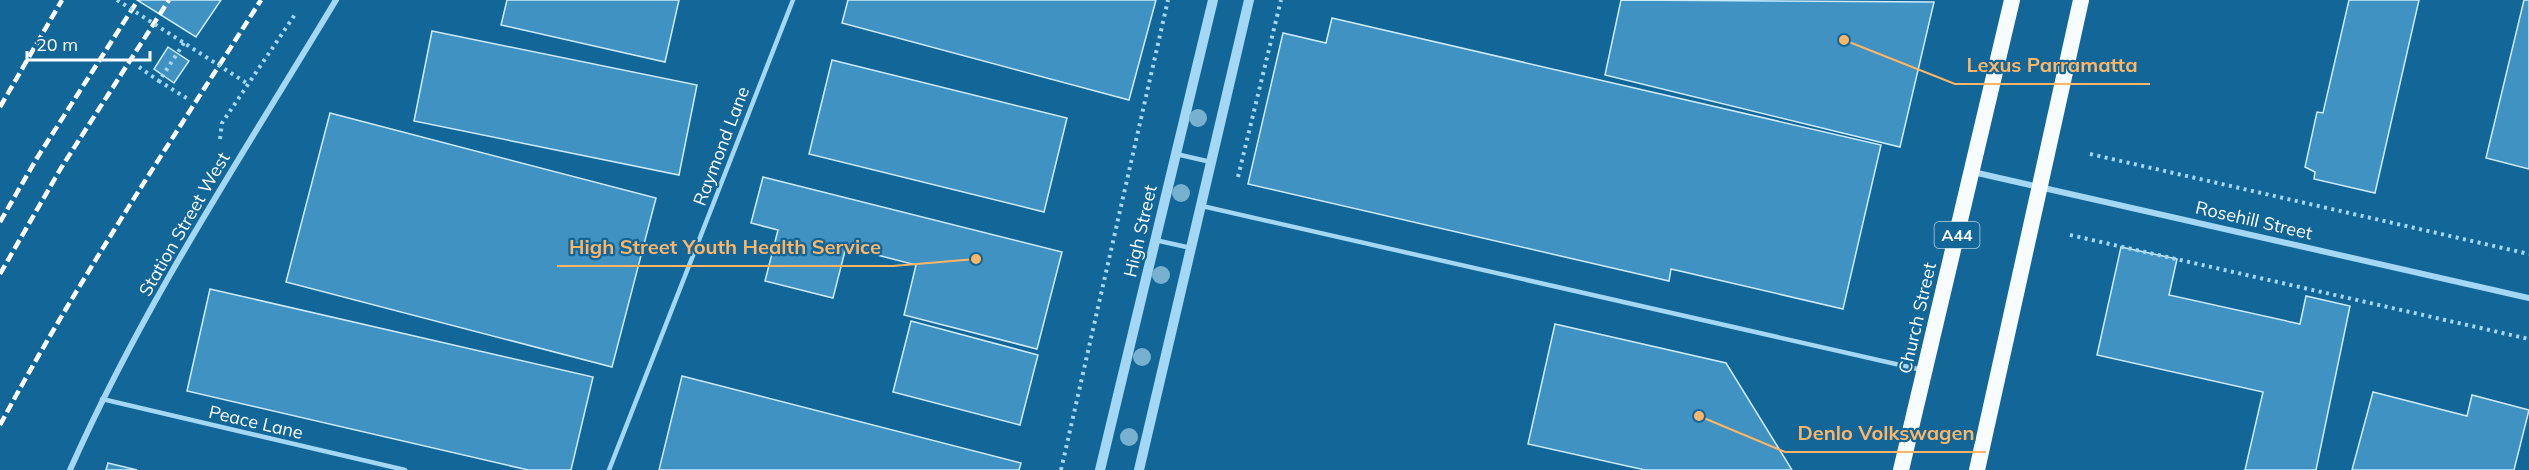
<svg xmlns="http://www.w3.org/2000/svg" width="2529" height="470" font-family="Mulish,sans-serif">
<rect width="100%" height="100%" fill="#126698"/>
<g fill="#3f92c1" stroke="#ccecfd" stroke-width="1.5">
<polygon points="137,0 221,0 196,37"/>
<polygon points="507,0 679,0 665,62 501,25"/>
<polygon points="848,0 1156,0 1129,100 842,23"/>
<polygon points="1621,0 1934,2 1900,147 1605,75"/>
<polygon points="2349,0 2419,0 2375,193 2314,179 2315,172 2305,167 2317,112 2323,113"/>
<polygon points="2524,0 2529,0 2529,169 2486,158"/>
<polygon points="1332,18 1881,145 1843,309 1671,269 1669,281 1248,184 1283,33 1326,43"/>
<polygon points="432,31 697,85 679,175 414,121"/>
<polygon points="168,47 189,61 174,83 154,69"/>
<polygon points="832,60 1067,118 1044,212 809,154"/>
<polygon points="330,113 656,198 612,367 286,282"/>
<polygon points="763,177 1062,252 1037,349 904,315 916,265 846,247 833,298 765,281 778,230 751,223"/>
<polygon points="2121,247 2177,259 2169,295 2300,324 2306,296 2350,306 2316,470 2245,470 2263,392 2097,355"/>
<polygon points="210,289 593,377 571,470 528,470 187,391"/>
<polygon points="911,321 1038,355 1020,425 893,392"/>
<polygon points="1555,324 1726,363 1792,470 1645,470 1528,444"/>
<polygon points="682,376 1021,463 1019,470 659,470"/>
<polygon points="2373,392 2467,416 2472,395 2529,410 2514,470 2352,470"/>
<polygon points="108,463 137,470 106,470"/>
</g>
<g fill="none" stroke-linecap="round" stroke-linejoin="round">
<g stroke="#a3d7f3" stroke-width="4" stroke-dasharray="3 4.5" stroke-linecap="butt">
<polyline points="184,43 159,81 188,99"/>
<polyline points="139,67 159,81"/>
<polyline points="220,139 222,123 296,13"/>
<polyline points="2090,154 2529,254"/>
<polyline points="1238,177 1281,0"/>
<polyline points="2070,235 2529,339"/>
<polyline points="1061,470 1168,0"/>
</g>
<g stroke="#a3d7f3" stroke-width="4.5">
<polyline points="1176,154 1211,162"/>
<polyline points="1202,206 1922,370"/>
<polyline points="1155,240 1191,248"/>
<polyline points="102,399 405,470"/>
<polyline points="609,470 793,0"/>
</g>
<g stroke="#a3d7f3" stroke-width="6">
<polyline points="1973,172 2529,298"/>
<path d="M70,470c73,-165 173,-316 266,-470"/>
</g>
<g stroke="#a3d7f3" stroke-width="10">
<polyline points="1100,470 1213,0"/>
<polyline points="1139,470 1249,0"/>
</g>
<g stroke="#f8fcff" stroke-width="16">
<polyline points="1901,470 2012,0"/>
<polyline points="1977,470 2081,0"/>
</g>
<g stroke="#fff" stroke-width="4.5" stroke-dasharray="10 4.5" stroke-linecap="butt">
<polyline points="0,107 62,0"/>
<polyline points="0,222 37,158 138,0"/>
<polyline points="0,274 61,168 169,0"/>
<path d="M0,425c79,-147 172,-285 261,-425"/>
</g>
<polyline stroke="#a3d7f3" stroke-width="4" stroke-dasharray="3 4.5" stroke-linecap="butt" points="117,0 248,84"/>
</g>
<g fill="#78b0d0">
<circle cx="1198" cy="118" r="9"/>
<circle cx="1181" cy="193" r="9"/>
<circle cx="1161" cy="275" r="9"/>
<circle cx="1142" cy="357" r="9"/>
<circle cx="1129" cy="437" r="9"/>
</g>
<g text-anchor="middle" dominant-baseline="central" stroke-width="4.5" stroke-linejoin="round" paint-order="stroke">
<rect fill="#126698" stroke="#b8d1e0" stroke-width="1.5" x="1934.5" y="222" width="45" height="26" rx="4.5"/>
<g font-size="16" font-weight="bold" fill="#fff">
<text x="1957" y="235">A44</text>
</g>
<g font-size="18" fill="#fff" stroke="#126698">
<text transform="translate(721 146) rotate(-69)">Raymond Lane</text>
<text transform="translate(2254 220) rotate(13)">Rosehill Street</text>
<text transform="translate(184 224) rotate(-60)">Station Street West</text>
<text transform="translate(1140 231) rotate(-77)">High Street</text>
<text transform="translate(1917 318) rotate(-77)">Church Street</text>
<text transform="translate(256 422) rotate(13)">Peace Lane</text>
</g>
</g>
<path fill="none" stroke="#ffb566" stroke-width="2" d="M1844 40L1955 84H2150M976 259L893 266H557M1699 416L1785 452H1986"/>
<g fill="#ffb566" stroke="#126698" stroke-width="2">
<circle cx="1844" cy="40" r="6"/>
<circle cx="976" cy="259" r="6"/>
<circle cx="1699" cy="416" r="6"/>
</g>
<g font-size="20" text-anchor="middle" font-weight="bold" fill="#ffb566" stroke="#126698" stroke-width="4.5" stroke-linejoin="round" paint-order="stroke">
<text x="2052" y="72">Lexus Parramatta</text>
<text x="725" y="254">High Street Youth Health Service</text>
<text x="1886" y="440">Denlo Volkswagen</text>
</g>
<path d="M27 51v9h123v-9" fill="none" stroke="#ffffff" stroke-width="3"/>
<text x="36" y="51" font-size="18" fill="#ffffff" stroke="#126698" stroke-width="4.5" paint-order="stroke">20 m</text>
</svg>
